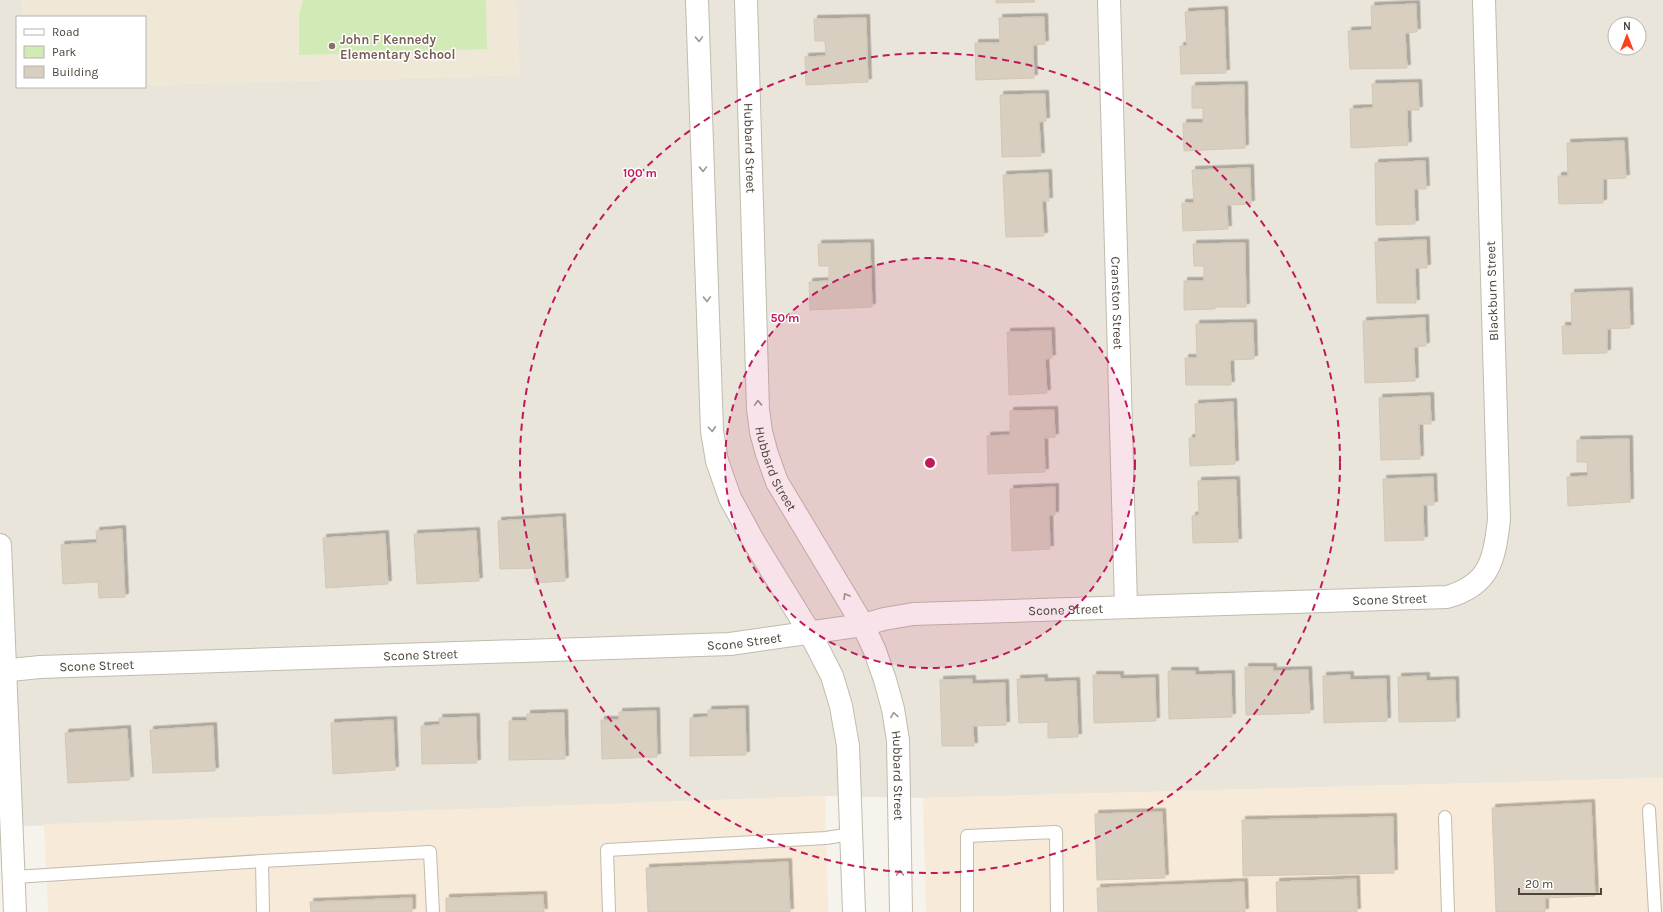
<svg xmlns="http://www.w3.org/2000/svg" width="1663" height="912" font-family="Karla,sans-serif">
<defs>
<filter id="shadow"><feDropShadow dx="3.5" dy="-3.5" stdDeviation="0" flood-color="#0004"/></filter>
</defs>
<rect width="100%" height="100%" fill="#f6f3ec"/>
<path fill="#eae5da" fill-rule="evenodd" d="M0,0h21l1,17h-5v70l7,1 121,-1v-2l374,-10 -3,-75h1147v778l-740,20 -98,-2 -825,31zM1615,24h24v24h-24z"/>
<g fill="#f7ead8">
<polygon points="1663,778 1663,912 926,912 923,798"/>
<polygon points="825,796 828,912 48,912 44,824"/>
</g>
<polygon fill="#efe8d6" points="21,0 516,0 519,75 145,85 145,17 22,17"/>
<polygon fill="#d2eab5" points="303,0 486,0 487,49 299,55 299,17"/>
<g fill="#d8cfc1" stroke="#d3c7b4" filter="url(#shadow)">
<polygon points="996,0 1034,0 1035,2 996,3"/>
<polygon points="1416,4 1417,32 1405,33 1407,68 1350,69 1348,31 1372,30 1371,6"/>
<polygon points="1224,10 1226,73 1181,74 1180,46 1187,46 1185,12"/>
<polygon points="1044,17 1045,44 1033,45 1034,78 976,80 975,43 1000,43 999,18"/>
<polygon points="866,18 868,82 806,85 805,57 826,56 825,41 815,41 814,19"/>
<polygon points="1418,83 1419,110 1407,110 1408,145 1351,148 1350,109 1373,108 1372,84"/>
<polygon points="1244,85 1245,148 1184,151 1183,123 1203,123 1203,108 1192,108 1192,86"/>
<polygon points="1045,94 1046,121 1039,122 1041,156 1002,157 1000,95"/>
<polygon points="1624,141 1626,178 1603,179 1603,203 1559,204 1558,176 1568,176 1567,143"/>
<polygon points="1425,161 1426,189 1414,189 1415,224 1376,225 1375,163"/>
<polygon points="1250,168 1251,204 1227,205 1228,229 1183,231 1182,203 1194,203 1192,170"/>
<polygon points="1048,173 1049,201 1042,201 1044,236 1006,237 1003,175"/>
<polygon points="1426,240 1427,268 1415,268 1416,303 1377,303 1375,242"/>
<polygon points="870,243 872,307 810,310 809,282 829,281 829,266 819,266 818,244"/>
<polygon points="1245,243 1246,307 1215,307 1215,309 1184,310 1184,281 1204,281 1204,266 1194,266 1193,244"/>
<polygon points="1629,291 1630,328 1607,329 1607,353 1563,354 1562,326 1572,326 1571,293"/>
<polygon points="1425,318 1426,346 1414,347 1415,381 1365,383 1363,321"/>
<polygon points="1253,323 1254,359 1230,360 1231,385 1186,385 1185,358 1197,358 1196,324"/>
<polygon points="1051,331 1052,358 1045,359 1047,393 1009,395 1007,332"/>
<polygon points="1430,396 1431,424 1419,424 1420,459 1381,460 1379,398"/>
<polygon points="1233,402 1235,464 1190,466 1189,438 1196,438 1195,404"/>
<polygon points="1054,410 1055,437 1044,438 1045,472 988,474 987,436 1010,435 1010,411"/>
<polygon points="1629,439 1630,502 1568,506 1567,477 1588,476 1587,462 1577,462 1577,440"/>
<polygon points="1433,477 1434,505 1423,505 1424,540 1385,541 1383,479"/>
<polygon points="1236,480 1238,542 1193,543 1192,516 1199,515 1198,481"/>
<polygon points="1055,487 1055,515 1049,515 1050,549 1012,551 1010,489"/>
<polygon points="562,517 565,581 535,583 534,568 500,569 498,521"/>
<polygon points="122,529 125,597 99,598 98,582 63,584 61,545 97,543 96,531"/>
<polygon points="476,531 479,581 417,584 414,534"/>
<polygon points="385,534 388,584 326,588 323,538"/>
<polygon points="1245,667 1273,667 1273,671 1308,670 1310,713 1246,715"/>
<polygon points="1168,671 1195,671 1195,675 1231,674 1232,717 1169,719"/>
<polygon points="1093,675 1120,675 1120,679 1155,678 1156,721 1094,723"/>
<polygon points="1350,675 1350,680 1386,679 1387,721 1324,723 1323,676"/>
<polygon points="1426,676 1426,681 1455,680 1456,721 1399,722 1398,677"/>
<polygon points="1044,678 1044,682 1076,681 1078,737 1048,738 1048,722 1019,723 1017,679"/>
<polygon points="972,679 972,684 1005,683 1006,725 973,726 974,746 942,746 940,680"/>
<polygon points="745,709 746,755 690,756 690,718 708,717 708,710"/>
<polygon points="656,711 657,757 602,759 601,720 619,720 619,712"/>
<polygon points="564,713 565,759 509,760 509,721 527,721 527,714"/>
<polygon points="476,717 477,763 422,764 421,726 440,725 439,718"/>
<polygon points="393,720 395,770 333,774 331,723"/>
<polygon points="213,726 215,771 153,773 150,730"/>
<polygon points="127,729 130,780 68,783 65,733"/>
<polygon points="1591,803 1595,896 1545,898 1545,912 1496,912 1492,808"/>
<polygon points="1162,812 1165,878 1097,880 1095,814"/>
<polygon points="1393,817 1394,873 1243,876 1242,820"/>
<polygon points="788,862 790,912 648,912 646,868"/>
<polygon points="1356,879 1357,912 1277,912 1276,882"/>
<polygon points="1244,882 1245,912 1098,912 1097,888"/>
<polygon points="543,895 544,912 446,912 446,898"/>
<polygon points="412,898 412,912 311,912 310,902"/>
</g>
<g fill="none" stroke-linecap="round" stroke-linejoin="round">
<g stroke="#c2bbae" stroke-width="14">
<g id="service">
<polyline points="1649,810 1655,912"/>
<polyline points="1445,817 1448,912"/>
<polyline points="262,861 263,912"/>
<polyline points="15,877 262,861 430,852 433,912"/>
<polyline points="609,912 607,850 826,838 851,834"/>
<polyline points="967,912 967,836 1056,832 1057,912"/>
</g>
</g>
<g stroke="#c2bbae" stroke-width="24">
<g id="minor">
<polyline points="697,0 712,431 717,461 730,498 754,542 810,633 832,676 841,706 848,746 854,912"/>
<path id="s1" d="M746,0l12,409 3,23 6,22 10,28 86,143 12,26 10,29 8,29 5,31 3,172"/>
<path id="s2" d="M1109,0l17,606"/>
<polyline points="0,545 15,912"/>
<path id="s3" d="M0,671l40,-4 690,-23 133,-19 21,-6 29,-5 534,-17c43,-12 47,-37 52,-77l-15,-520"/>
</g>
</g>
<use href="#service" stroke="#fff" stroke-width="12"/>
<use href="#minor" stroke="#fff" stroke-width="22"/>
</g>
<defs><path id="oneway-chevron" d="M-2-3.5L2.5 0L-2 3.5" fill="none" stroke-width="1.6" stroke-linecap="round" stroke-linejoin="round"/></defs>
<g stroke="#9c9892">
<use href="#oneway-chevron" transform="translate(699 39) rotate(88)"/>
<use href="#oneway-chevron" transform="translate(703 169) rotate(88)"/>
<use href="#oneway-chevron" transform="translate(707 299) rotate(88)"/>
<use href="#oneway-chevron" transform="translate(758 403) rotate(-92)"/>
<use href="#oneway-chevron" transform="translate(712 429) rotate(85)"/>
<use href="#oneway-chevron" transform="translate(846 596) rotate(-121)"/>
<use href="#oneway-chevron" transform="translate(894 715) rotate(-99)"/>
<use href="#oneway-chevron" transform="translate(900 873) rotate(-91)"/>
</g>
<circle cx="930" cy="463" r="205" fill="#c2185b" fill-opacity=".12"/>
<g fill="none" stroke="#c2185b" stroke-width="2" stroke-dasharray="7 5">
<circle cx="930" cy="463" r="205"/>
<circle cx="930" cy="463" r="410"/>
</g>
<circle fill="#8d6e63" stroke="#fff" stroke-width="1.5" cx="332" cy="46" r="4"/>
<g text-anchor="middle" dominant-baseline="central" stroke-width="3" stroke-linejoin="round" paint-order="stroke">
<g font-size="13" font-weight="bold" fill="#785e54" stroke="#fff" text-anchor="start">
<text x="340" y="39">John F Kennedy<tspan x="340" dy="15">Elementary School</tspan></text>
</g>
<g font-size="13" fill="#4b4439" stroke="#fff">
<text stroke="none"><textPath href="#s1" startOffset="148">Hubbard Street</textPath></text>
<text transform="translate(1492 291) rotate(-92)">Blackburn Street</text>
<text stroke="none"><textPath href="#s2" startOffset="303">Cranston Street</textPath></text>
<text stroke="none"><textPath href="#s1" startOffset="472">Hubbard Street</textPath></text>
<text stroke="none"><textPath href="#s3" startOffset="1393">Scone Street</textPath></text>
<text stroke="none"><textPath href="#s3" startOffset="1069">Scone Street</textPath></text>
<text stroke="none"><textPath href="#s3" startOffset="745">Scone Street</textPath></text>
<text stroke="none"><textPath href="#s3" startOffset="421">Scone Street</textPath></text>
<text stroke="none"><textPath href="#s3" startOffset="97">Scone Street</textPath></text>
<text stroke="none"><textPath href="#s1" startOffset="808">Hubbard Street</textPath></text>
</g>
</g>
<circle cx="930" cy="463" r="6" fill="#c2185b" stroke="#fff" stroke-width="2"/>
<g font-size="12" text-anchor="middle" font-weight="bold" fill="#c2185b" stroke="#fff" stroke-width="3" stroke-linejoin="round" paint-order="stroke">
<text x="640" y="177">100 m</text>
<text x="785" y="322">50 m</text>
</g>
<rect x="16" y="16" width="130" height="72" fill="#ffffff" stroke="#b7b4b0"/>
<rect x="24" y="29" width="20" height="6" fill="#ffffff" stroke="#b7b4b0"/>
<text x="52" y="36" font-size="12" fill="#4b4439">Road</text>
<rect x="24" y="46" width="20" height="12" fill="#d2eab5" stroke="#b7b4b0"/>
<text x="52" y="56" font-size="12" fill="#4b4439">Park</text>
<rect x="24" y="66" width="20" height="12" fill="#d8cfc1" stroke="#b7b4b0"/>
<text x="52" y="76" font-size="12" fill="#4b4439">Building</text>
<g transform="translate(1627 36)"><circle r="19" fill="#ffffff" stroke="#b7b4b0"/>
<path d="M0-3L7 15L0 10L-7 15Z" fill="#fc3f1d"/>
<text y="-6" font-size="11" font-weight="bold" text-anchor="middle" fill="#4b4439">N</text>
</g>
<path d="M1519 888v6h82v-6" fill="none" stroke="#4b4439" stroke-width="2"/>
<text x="1525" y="888" font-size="12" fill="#4b4439" stroke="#ffffff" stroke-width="3" paint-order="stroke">20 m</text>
</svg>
